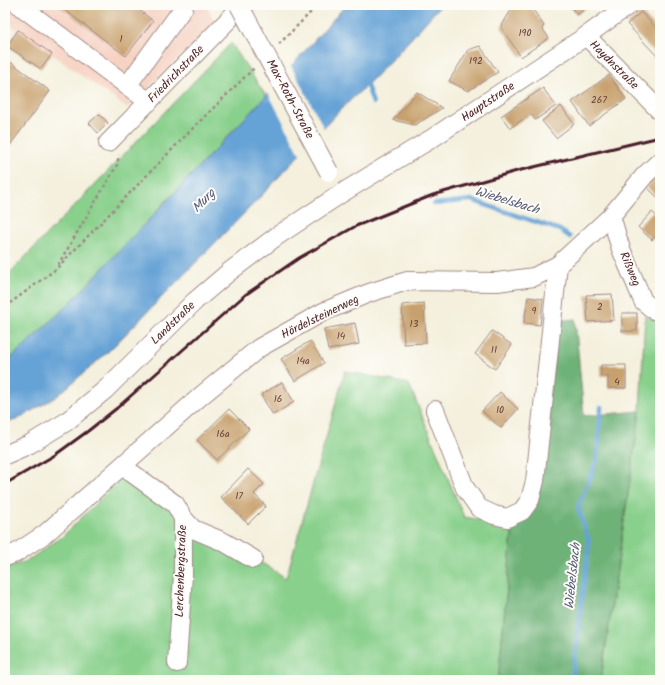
<svg xmlns="http://www.w3.org/2000/svg" width="665" height="685" font-family="Kalam,sans-serif">
<rect width="100%" height="100%" fill="#fdfcf7"/>
<filter id="ink" filterUnits="userSpaceOnUse"><feTurbulence type="fractalNoise" baseFrequency=".025" numOctaves="2"/><feDisplacementMap in="SourceGraphic" scale="8" xChannelSelector="R" yChannelSelector="G"/><feConvolveMatrix kernelMatrix="1 2 1 2 8 2 1 2 1" color-interpolation-filters="sRGB"/></filter>
<filter id="wash" filterUnits="userSpaceOnUse"><feTurbulence type="fractalNoise" baseFrequency=".012" numOctaves="4" result="noise"/><feDisplacementMap in="SourceGraphic" scale="16" xChannelSelector="R" yChannelSelector="G"/><feGaussianBlur stdDeviation="0.9" result="paint"/><feColorMatrix in="noise" values="0 0 0 0 0 0 0 0 0 0 0 0 0 0 0 0 0 1.4 0 .05"/><feComposite in="paint" operator="in"/></filter>
<g filter="url(#wash)">
<rect width="100%" height="100%" fill="#f4f0dd"/>
<polygon fill="#f6d2c3" points="5,5 207,5 215,23 127,108 5,21"/>
<g fill="#89d08c" stroke="#6a785c">
<polygon points="231,43 266,96 68,305 12,357 5,361 5,278"/>
<polygon points="645,315 660,323 660,680 601,680 640,411"/>
<polygon points="345,371 409,384 464,517 513,525 498,680 5,680 5,568 27,561 62,537 123,477 286,578"/>
</g>
<polygon fill="#6eb278" stroke="#5c6852" points="575,319 584,416 640,411 601,680 498,680 513,525 537,503 558,321"/>
<polygon fill="#65a2d6" stroke="#586080" points="346,5 441,5 407,43 367,85 340,110 267,190 110,350 56,397 16,420 5,423 5,361 12,357 68,305 266,96 279,80"/>
<polygon fill="#f4f0dd" points="290,64 325,130 301,156 267,91"/>
<g fill="none" stroke-linecap="round" stroke-linejoin="round">
<g stroke="#65a2d6" stroke-width="4.5">
<polyline points="365,80 373,103"/>
<polyline points="434,204 471,200 560,230 570,237"/>
<polyline points="572,680 589,542 578,507 597,460 601,407"/>
</g>
</g>
<g id="blocks">
<g fill="#c7a06d">
<polygon points="58,5 133,5 153,21 126,56"/>
<polygon points="514,5 530,5 544,26 542,28 549,38 521,57 501,27"/>
<polygon points="569,5 590,5 577,15"/>
<polygon points="641,12 660,32 660,57 659,58 627,24"/>
<polygon points="18,30 52,54 41,69 7,46"/>
<polygon points="480,46 498,72 468,91 449,81 468,50"/>
<polygon points="5,58 50,91 8,148 5,146"/>
<polygon points="609,75 626,99 589,126 572,102"/>
<polygon points="543,88 556,106 535,120 531,114 510,128 501,116"/>
<polygon points="417,92 442,108 415,125 393,120"/>
<polygon points="561,106 574,124 556,138 542,121"/>
<polygon points="99,114 108,123 98,133 89,123"/>
<polygon points="658,176 660,178 660,200 647,187"/>
<polygon points="652,212 660,219 660,231 652,240 638,227"/>
<polygon points="660,282 660,292 655,289"/>
<polygon points="612,294 614,320 588,322 586,295"/>
<polygon points="528,297 543,299 540,325 524,323"/>
<polygon points="424,303 426,343 404,344 402,305"/>
<rect x="622" y="313" width="15" height="18"/>
<polygon points="355,323 359,344 328,350 324,329"/>
<polygon points="492,331 512,345 495,369 475,354"/>
<polygon points="310,341 324,363 295,381 281,359"/>
<polygon points="601,365 626,365 626,388 608,388 608,376 601,376"/>
<polygon points="282,382 294,402 273,415 261,395"/>
<polygon points="500,392 518,409 501,428 482,411"/>
<polygon points="229,409 249,429 217,460 197,440"/>
<polygon points="248,469 264,484 254,494 266,506 248,524 221,497"/>
</g>
</g>
</g>
<g filter="url(#ink)">
<use href="#blocks" fill-opacity="0" stroke="#9f8884" stroke-width="1"/>
<g fill="none" stroke-linecap="round" stroke-linejoin="round">
<g stroke="#9f8884" stroke-width="20">
<g id="minor">
<polyline points="19,5 149,102"/>
<polyline points="586,36 660,111"/>
<polyline points="127,86 184,7 182,5"/>
<polyline points="108,143 243,5"/>
<polyline points="611,216 621,249 643,301 654,310 660,312"/>
<polyline points="435,410 465,488 479,508 494,515 507,518 522,511 530,500 535,481 558,265"/>
<polyline points="5,455 30,444 66,422 105,390 195,301 229,272 277,236 342,193 386,166 431,139 586,36 629,5"/>
<polyline points="122,466 175,504 183,518 183,575 177,663"/>
<polyline points="183,518 193,529 224,542 253,559"/>
<polyline points="5,557 16,553 45,534 202,395 259,348 323,312 369,293 407,281 497,282 534,277 558,265 611,216 645,175 660,161"/>
</g>
</g>
<g stroke="#9f8884" stroke-width="2.5" stroke-dasharray="3 3" stroke-linecap="butt">
<polyline points="279,44 318,5"/>
<polyline points="58,265 117,165 119,155"/>
<polyline points="5,307 56,269 189,132 255,67"/>
</g>
<use href="#minor" stroke="#fff" stroke-width="18"/>
<polyline stroke="#4a1f2b" stroke-width="3" points="5,484 55,455 88,431 117,408 245,295 299,258 356,226 433,195 517,171 660,137"/>
<g stroke="#9f8884" stroke-width="20" stroke-linecap="butt">
<polyline id="minor-bridge" points="239,5 329,172"/>
</g>
<use href="#minor-bridge" stroke="#fff" stroke-width="18"/>
</g>
</g>
<g text-anchor="middle" dominant-baseline="central" stroke-width="4" stroke-linejoin="round" paint-order="stroke">
<g font-size="10" fill="#693f3c">
<text x="525" y="33">190</text>
<text x="121" y="39">1</text>
<text x="476" y="61">192</text>
<text x="599" y="100">267</text>
<text x="600" y="307">2</text>
<text x="534" y="311">9</text>
<text x="414" y="324">13</text>
<text x="341" y="336">14</text>
<text x="494" y="350">11</text>
<text x="303" y="361">14a</text>
<text x="617" y="382">4</text>
<text x="278" y="399">16</text>
<text x="500" y="410">10</text>
<text x="223" y="434">16a</text>
<text x="239" y="496">17</text>
</g>
<g font-size="12" fill="#4a1f2b" stroke="#fdfcf7">
<text transform="translate(614 65) rotate(45)">Haydnstraße</text>
<text transform="translate(176 74) rotate(-46)">Friedrichstraße</text>
<text transform="translate(290 99) rotate(62)">Max-Roth-Straße</text>
<text transform="translate(488 102) rotate(-34)">Hauptstraße</text>
<text transform="translate(630 269) rotate(67)">Rißweg</text>
<text transform="translate(320 317) rotate(-26)">Hördelsteinerweg</text>
<text transform="translate(173 323) rotate(-44)">Landstraße</text>
<text transform="translate(181 571) rotate(-88)">Lerchenbergstraße</text>
</g>
<g font-size="13" font-style="italic" fill="#565a78" stroke="#fdfcf7">
<text transform="translate(204 201) rotate(-46)">Murg</text>
<text transform="translate(507 201) rotate(17)">Wiebelsbach</text>
<text transform="translate(573 576) rotate(-84)">Wiebelsbach</text>
</g>
</g>
<rect width="665" height="685" fill="none" stroke="#fdfcf7" stroke-width="20"/>
</svg>
